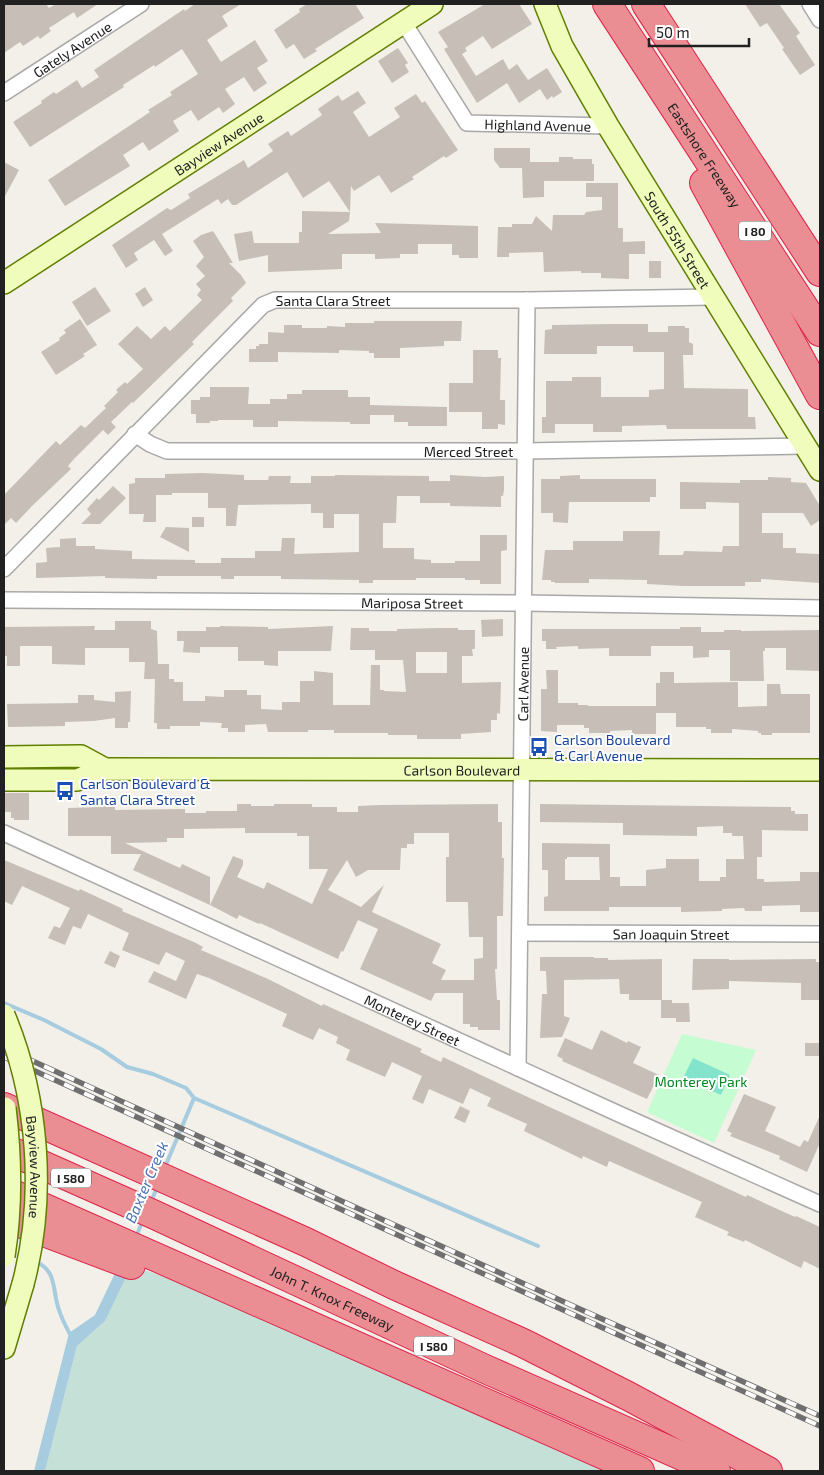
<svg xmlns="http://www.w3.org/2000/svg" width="824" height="1475" font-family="'Exo 2',sans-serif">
<rect width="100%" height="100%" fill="#f2f0e8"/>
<polygon fill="#c4e0d7" points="131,1265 375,1354 640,1471 45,1471 77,1346 105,1321"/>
<polygon fill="#c5fcd1" points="682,1034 756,1050 714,1143 647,1112"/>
<polygon fill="#84e3cb" points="693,1058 730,1075 721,1095 683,1078"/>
<polygon fill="#a7cce0" points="117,1269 128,1273 105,1321 77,1346 45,1471 34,1471 69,1333 95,1315"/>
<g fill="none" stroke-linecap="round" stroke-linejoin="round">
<g stroke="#a7cce0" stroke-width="4">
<polyline points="4,1003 44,1020 101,1049 127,1067 153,1074 186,1088 194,1098 165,1167"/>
<polyline points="194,1098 538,1246"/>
<polyline points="151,1202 158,1185"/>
<polyline points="136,1237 143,1220"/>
<path d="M34,1261c23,9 18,26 24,46 3,10 8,20 13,29"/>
</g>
</g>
<g fill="#c7bfb7" fill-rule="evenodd">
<polygon points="4,4 46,4 49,8 56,4 98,4 77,18 74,12 49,28 51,31 40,39 38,36 23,46 20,42 4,53"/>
<polygon points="195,4 241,4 222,16 228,26 207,40 221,62 255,40 268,61 257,68 267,83 254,92 244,77 225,89 235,104 223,113 219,107 198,121 191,110 173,121 179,131 149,151 143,142 123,155 130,166 65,206 48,180 150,112 148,110 172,95 170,92 198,74 182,49 155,67 154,65 123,85 124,87 30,147 13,122 42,103 41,101 54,92 56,94 77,80 82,88 99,77 94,70 184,9 185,11"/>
<polygon points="307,4 355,4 364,18 315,49 317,51 304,59 294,44 286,49 274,30 300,12 299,9"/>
<polygon points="485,4 519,4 532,24 492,49 483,36 465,48 467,51 462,54 476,76 503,59 509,70 517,64 528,80 547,68 562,92 553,98 552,96 547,100 540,89 519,103 507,83 477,103 444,49 448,47 438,32"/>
<polygon points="745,4 779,4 800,33 796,36 815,65 800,75 782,49 784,48 767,23 760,27"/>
<polygon points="398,48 408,63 405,65 409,72 392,83 378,61"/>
<polygon points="358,91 366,103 353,112 369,137 400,117 394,108 416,94 422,103 425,101 458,150 446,158 444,156 412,177 414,179 391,193 379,175 354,191 351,186 350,212 329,181 303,198 287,172 236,205 232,205 228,199 221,204 218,199 162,234 173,251 165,256 154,240 134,253 138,260 126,268 112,245 167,208 171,210 190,198 188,194 244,160 248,168 273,151 268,144 288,131 291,136 322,115 318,109 338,95 342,101"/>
<polygon points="494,148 530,148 530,162 559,162 559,157 573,157 573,159 592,159 592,164 594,164 594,181 544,181 544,197 523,198 522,168 500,168 494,160"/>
<polygon points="4,162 19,170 4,198"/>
<polygon points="586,183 618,183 618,228 623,228 623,242 645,241 645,254 629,254 629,279 601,278 601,273 581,273 581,271 544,272 543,252 509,253 509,257 497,257 498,227 512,227 512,224 532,224 536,216 552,231 553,215 584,215 586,212 602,210 602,197 586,197"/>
<polygon points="302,211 350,212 349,221 328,234 381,233 375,223 478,226 478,258 459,258 459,255 452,255 452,244 418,244 418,254 400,254 400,258 375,259 375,254 342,254 342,269 268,272 268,255 239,261 234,234 252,231 254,243 299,243 299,232 302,232"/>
<polygon points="213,231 233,263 229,263 241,275 246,283 231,298 233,301 192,342 194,344 133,403 132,402 111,422 116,427 108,435 103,430 74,459 68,466 71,469 33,505 16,523 11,518 4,525 4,495 56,441 60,445 81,425 85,428 106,408 104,406 118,392 116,390 125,382 127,384 143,369 118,344 137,326 151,339 165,326 170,331 202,300 197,295 201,290 196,284 205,276 196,266 204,257 193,241 201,235"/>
<rect x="649" y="261" width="12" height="17"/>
<polygon points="95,287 111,311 87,326 72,302"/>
<polygon points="145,287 153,300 143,307 135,294"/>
<polygon points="80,319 97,345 83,354 85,356 56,375 41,352 60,340 59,338 66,333 64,330"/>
<polygon points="374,321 462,321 461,341 444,341 444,346 400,348 400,358 374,358 374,353 369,353 369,351 339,350 339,353 278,352 278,362 249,362 249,349 256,349 256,346 259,346 259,344 268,344 268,332 284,333 284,325 302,325 302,328 327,328 327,326 345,327 345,323 374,323"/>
<polygon points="610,324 648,324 648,332 668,332 668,326 685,326 685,328 689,328 689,342 693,344 693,355 683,355 684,388 748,389 748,417 755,417 756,429 667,429 666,425 622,426 622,432 593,432 593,424 555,424 555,433 542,433 542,417 546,417 546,381 572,381 572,377 601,377 601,397 649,397 649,390 664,389 664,352 633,352 633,346 597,346 597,354 544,354 545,330 552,329 552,325"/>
<polygon points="473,350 498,350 498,358 501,358 500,400 505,400 505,425 498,424 498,429 482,429 482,412 449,412 449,383 473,383"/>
<polygon points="210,387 249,387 248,404 270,404 270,399 287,399 287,394 302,394 302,390 348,390 348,397 370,397 370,405 447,407 447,426 408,426 408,422 394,422 394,415 370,415 370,424 350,424 350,422 278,421 278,427 253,427 253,420 218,420 218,421 210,421 210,423 196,423 196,414 191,414 191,400 200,400 200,397 210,397"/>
<polygon points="203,473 244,475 244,480 268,480 269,476 291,476 290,483 311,483 311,476 335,476 335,475 429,476 429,481 450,481 450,475 485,477 504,476 504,490 503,496 501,496 501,507 450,506 450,503 420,503 420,496 397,496 396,523 383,523 383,548 414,548 414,559 431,560 431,563 455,563 455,561 480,561 480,535 507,535 507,550 501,551 501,584 480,584 480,580 465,580 465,578 416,578 416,580 373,580 373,583 359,583 359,580 281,579 281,576 234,576 234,579 221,579 221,576 157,576 157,579 105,578 105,576 36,578 36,563 47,562 46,548 60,547 60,539 76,538 76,546 95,546 95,549 132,551 132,559 195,560 195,563 221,563 221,558 255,558 255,551 281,551 282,538 295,538 294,554 359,552 359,514 334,514 334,528 323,528 323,513 311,513 311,504 238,505 236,526 226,526 226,508 208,508 208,493 172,493 172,495 156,495 156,522 143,522 144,514 129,514 129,484 135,483 135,478 165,478 165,474"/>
<polygon points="580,475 580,479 656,479 656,497 650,497 650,502 569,502 568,523 553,522 553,513 541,513 541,479 560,479 560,476"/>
<polygon points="768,477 791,478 791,482 806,483 820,506 820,520 811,526 803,513 762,513 762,533 783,533 783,548 796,548 796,553 819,554 820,583 761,579 761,582 745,582 745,586 683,586 647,584 647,580 589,579 589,583 555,583 555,582 551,582 551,580 542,580 545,550 573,550 573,541 623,541 623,531 660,531 659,555 683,555 684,551 722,552 723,546 739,546 739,503 706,502 706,509 680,509 680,482 740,483 740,480 768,480"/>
<polygon points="113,486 126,498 100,524 81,524 91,514 87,509 97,498 99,500"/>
<rect x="192" y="517" width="12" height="10"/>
<polygon points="166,527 189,528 189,552 160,537"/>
<polygon points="503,619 503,636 482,637 481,620"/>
<path d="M115,621h36v8l6,2 1,33h11v15h5v3h9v19h22v-5l19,1v-7h23v5h14v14l21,1v-8h18v-21h14v-10l19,2v32h37l1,-40h9v25h4v1l22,1 -3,-32h-28v-10h-25l1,-22h18v3h28v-2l41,-1h20v2h17v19h-3l1,7h-11v27l39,-1 -1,32 -3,-1v7h-6v12l-30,2v5h-44v-4h-29v-2h-54v-3h-26v2h-40l-2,-8 -21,1v7h-17v-4h-7l1,-5 -22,-1v4h-30v3h-13v-6h-3l1,-44h-11l1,-17h-16v-14h-44v17l-33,-1v-18h-32v20h-13v-10h-3v-29l91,-1 -1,4h21zM416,652h31v21h-31z"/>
<polygon points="220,626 268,627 268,629 333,626 331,651 278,651 278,666 264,665 264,661 238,661 238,647 200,647 200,653 183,652 184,641 177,641 177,631 206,631 206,627 220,627"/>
<polygon points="680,627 701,627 701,632 724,632 724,630 741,630 741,631 820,630 820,671 786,670 786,648 765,648 765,651 763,651 764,681 730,681 730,650 709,650 709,657 693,658 693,646 651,646 651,656 609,656 609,648 578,649 578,646 556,647 557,649 546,649 546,641 542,641 542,629 680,629"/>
<polygon points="546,670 558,670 558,703 578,703 578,705 588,705 588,706 656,706 656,734 632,734 632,730 610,731 610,733 589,733 589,728 584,728 584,725 557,725 557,732 541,731 541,689 547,689"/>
<polygon points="660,672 674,672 674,683 738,682 738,707 767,706 767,684 780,684 781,694 810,694 810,733 772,733 772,735 761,735 761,733 758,733 758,731 732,729 732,733 711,733 711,729 706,729 706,727 676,727 676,713 656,713 656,683 660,683"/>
<polygon points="131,691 130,722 128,722 128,728 115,728 115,718 94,721 65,722 65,726 8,727 7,704 78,703 78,695 94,695 94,700 115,702 115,692"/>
<polygon points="4,793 29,793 29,820 14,820 14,818 11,818 11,812 4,812"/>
<path d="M101,801h14v9l70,-1v4h21v-2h31v-7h14v2h23v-2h38v3h25v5h21v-6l22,-1 118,-1v18h4v36h2l-1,58h-6v53h-2l2,31h3v30h-22v-3h-8v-3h-7v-31h-28l-4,8 -71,-32 18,-40 -20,-9 -15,32 -2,-1 -3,8 -78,-36 -1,1 -20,-9 -2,4 -27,-14 23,-49 10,4v5l-6,12 27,12 3,-7 45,22 16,-35h-19v-33h-12v-3h-52v-5l-61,1v9h-17v4l-42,1 55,25 2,-4 28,13v28l-77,-35 8,-16h-30v-18h-43v-28l33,-1zM414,833h35v24h-3v45h22l1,35h14v21l-9,1v21h-33l5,-10 -14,-7 9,-19 -69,-32 12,-27 -23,22 -33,-17 19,-30 9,17 12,-7h32l1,-22h6v-4h7z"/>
<path d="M540,804l251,3v4h4v3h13v17l-46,-1v27h-5v22h7v3l36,-1v-9h20v40h-20v-7l-38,1v5h-17l-1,-3 -22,1v2l-41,1v-5h-72v4h-65v-14l4,-1v-26h-6v-27l68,1v33h10v9h26v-16l20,-2v-9h33v22h21v-4h6v-18h18l-1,-23h-11v-3h-9v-7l-26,1v9l-74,-1v-12l-83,-1zM567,857h32l1,23h-35v-21h2z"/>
<polygon points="4,860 79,891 80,889 123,909 122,911 196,943 203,947 201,950 268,979 322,1006 323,1004 422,1049 420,1052 441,1062 443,1057 519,1093 746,1197 747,1195 795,1217 796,1216 820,1227 820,1269 804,1261 801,1268 745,1240 744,1242 727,1235 729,1232 695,1217 702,1202 609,1161 607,1167 583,1156 582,1159 524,1131 527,1124 487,1106 491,1098 470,1088 463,1104 429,1089 423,1104 412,1099 422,1076 392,1062 385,1077 346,1060 350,1050 336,1043 338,1037 319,1028 313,1040 282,1026 287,1014 209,978 197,974 186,999 148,982 154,971 176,981 185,961 166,952 159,965 122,950 129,933 88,914 81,929 73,926 65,945 48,938 54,926 60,928 70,908 22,886 12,905 4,901"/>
<polygon points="110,951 120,956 115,968 104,963"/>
<polygon points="540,957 594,957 594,958 608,958 608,960 662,959 662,1000 629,1000 629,994 620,994 619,979 564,980 564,1016 570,1018 562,1037 540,1038 542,994 547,994 546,971 540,971"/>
<polygon points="693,959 729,959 729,960 816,959 816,962 820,962 820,1000 801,1000 801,983 729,981 729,989 692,990"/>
<polygon points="661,1000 672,1000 672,1003 689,1003 690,1022 676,1022 676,1018 661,1018"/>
<polygon points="601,1030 627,1043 628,1041 641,1047 633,1063 659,1075 647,1099 562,1061 563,1059 557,1056 565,1038 592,1050"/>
<rect x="805" y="1043" width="15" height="13"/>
<polygon points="744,1094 776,1107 765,1131 800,1147 804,1140 808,1142 820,1115 820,1143 807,1172 779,1159 780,1156 730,1136 732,1133 727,1131"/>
<polygon points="460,1106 470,1111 465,1123 454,1118"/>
</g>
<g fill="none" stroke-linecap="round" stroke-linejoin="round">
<g stroke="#a8a8a8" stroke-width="18">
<g id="street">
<polyline points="810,4 820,20"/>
<path id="s1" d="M404,23l63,100 141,3"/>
<path id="s2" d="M4,93l137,-89"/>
<path id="s3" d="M135,434l15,10 17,7h358l280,-5"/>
<path id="s4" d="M4,569l259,-264 12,-5h252l187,-3"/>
<path id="s5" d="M4,600l520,3 296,5"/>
<path id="s6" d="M4,833l615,281 201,90"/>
<path id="s7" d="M521,933l299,1"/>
<path id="s8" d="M518,1068l9,-768"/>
</g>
</g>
<g stroke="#607f01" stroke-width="24">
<g id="secondary">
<path id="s9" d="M545,4l17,42 46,80 212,344"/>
<path id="s10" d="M4,283l428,-279"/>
<polyline points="4,757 81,756 105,769"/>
<path id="s11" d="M4,780h73l28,-11 715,1"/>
<polyline points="4,1348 23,1284"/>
</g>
</g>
<g stroke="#e1234a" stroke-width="30">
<g id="highway">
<path id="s12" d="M607,4l213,328"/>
<polyline points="646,4 820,272"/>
<polyline points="704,183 820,395"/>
<polyline points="4,1107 306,1242 394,1285 523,1343 628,1396 768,1471"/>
<path id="s13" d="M4,1148l151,67 328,153 233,103"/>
<polyline points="4,1190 640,1471"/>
<polyline points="4,1217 131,1265"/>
</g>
</g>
<use href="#street" stroke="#fff" stroke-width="15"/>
<use href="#secondary" stroke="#f0fcbc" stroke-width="21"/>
<use href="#highway" stroke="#ea8e93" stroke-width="28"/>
<g stroke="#6f6f6f" stroke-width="5.5">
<g id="rail">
<polyline points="4,1048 582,1310 820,1416"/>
<polyline points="4,1057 820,1426"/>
</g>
</g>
<use href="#rail" stroke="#fff" stroke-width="4" stroke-dasharray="11" stroke-linecap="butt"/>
<g stroke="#607f01" stroke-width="24" stroke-linecap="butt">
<g id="secondary-bridge">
<path id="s14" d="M4,1015c35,84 42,182 19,269"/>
<path d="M4,1256c8,-50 7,-98 1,-148"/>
</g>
</g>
<use href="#secondary-bridge" stroke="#f0fcbc" stroke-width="21"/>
</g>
<defs>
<g id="bus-bare" transform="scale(1.5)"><path d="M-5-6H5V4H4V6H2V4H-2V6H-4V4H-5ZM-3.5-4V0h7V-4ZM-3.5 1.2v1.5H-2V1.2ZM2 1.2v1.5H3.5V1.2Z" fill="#1a4fb4" stroke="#fff" stroke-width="2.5" paint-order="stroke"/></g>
</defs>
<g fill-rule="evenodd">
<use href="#bus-bare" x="539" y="747"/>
<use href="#bus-bare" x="65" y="791"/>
</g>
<g text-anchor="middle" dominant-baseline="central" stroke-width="4" stroke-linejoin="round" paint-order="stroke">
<g fill="#fff" stroke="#646464" stroke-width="1">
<rect x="739" y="221.5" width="32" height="19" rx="4"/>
<rect x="51" y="1168.5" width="40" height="19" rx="4"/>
<rect x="414" y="1336.5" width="40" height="19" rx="4"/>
</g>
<g font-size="12" font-weight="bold" fill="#212121">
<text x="755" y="231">I 80</text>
<text x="71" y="1178">I 580</text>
<text x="434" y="1346">I 580</text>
</g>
<g font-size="14" fill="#212121" stroke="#fff">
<text stroke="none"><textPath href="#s2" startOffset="81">Gately Avenue</textPath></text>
<text stroke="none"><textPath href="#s1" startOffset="189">Highland Avenue</textPath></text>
<text stroke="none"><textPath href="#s10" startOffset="256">Bayview Avenue</textPath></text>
<text stroke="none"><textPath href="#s12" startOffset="180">Eastshore Freeway</textPath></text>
<text stroke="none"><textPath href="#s9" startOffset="271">South 55th Street</textPath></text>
<text stroke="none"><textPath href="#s4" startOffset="441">Santa Clara Street</textPath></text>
<text stroke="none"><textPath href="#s3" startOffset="338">Merced Street</textPath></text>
<text stroke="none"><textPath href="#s5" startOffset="408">Mariposa Street</textPath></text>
<text stroke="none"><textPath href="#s8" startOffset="384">Carl Avenue</textPath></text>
<text stroke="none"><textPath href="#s11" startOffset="460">Carlson Boulevard</textPath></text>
<text stroke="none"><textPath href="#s7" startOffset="150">San Joaquin Street</textPath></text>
<text stroke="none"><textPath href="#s6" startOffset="449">Monterey Street</textPath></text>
<text stroke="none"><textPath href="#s14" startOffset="156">Bayview Avenue</textPath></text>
<text stroke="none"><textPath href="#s13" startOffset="361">John T. Knox Freeway</textPath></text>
</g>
<g font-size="14" fill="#164399" stroke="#fff" text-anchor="start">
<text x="554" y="739">Carlson Boulevard<tspan x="554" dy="16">&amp; Carl Avenue</tspan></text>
<text x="80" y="783">Carlson Boulevard &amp;<tspan x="80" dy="16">Santa Clara Street</tspan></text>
</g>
<g font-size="14" fill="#088624" stroke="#fff">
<text x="701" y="1081">Monterey Park</text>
</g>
<g font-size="15" font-style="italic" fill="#4970b6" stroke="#fff">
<text transform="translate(146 1182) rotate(-67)">Baxter Creek</text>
</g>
</g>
<rect width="824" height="1475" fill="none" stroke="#212121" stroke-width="10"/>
<path d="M649 38v8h100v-8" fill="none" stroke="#212121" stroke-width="2.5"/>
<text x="656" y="38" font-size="15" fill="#212121" stroke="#ffffff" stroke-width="4" paint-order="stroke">50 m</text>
</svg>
